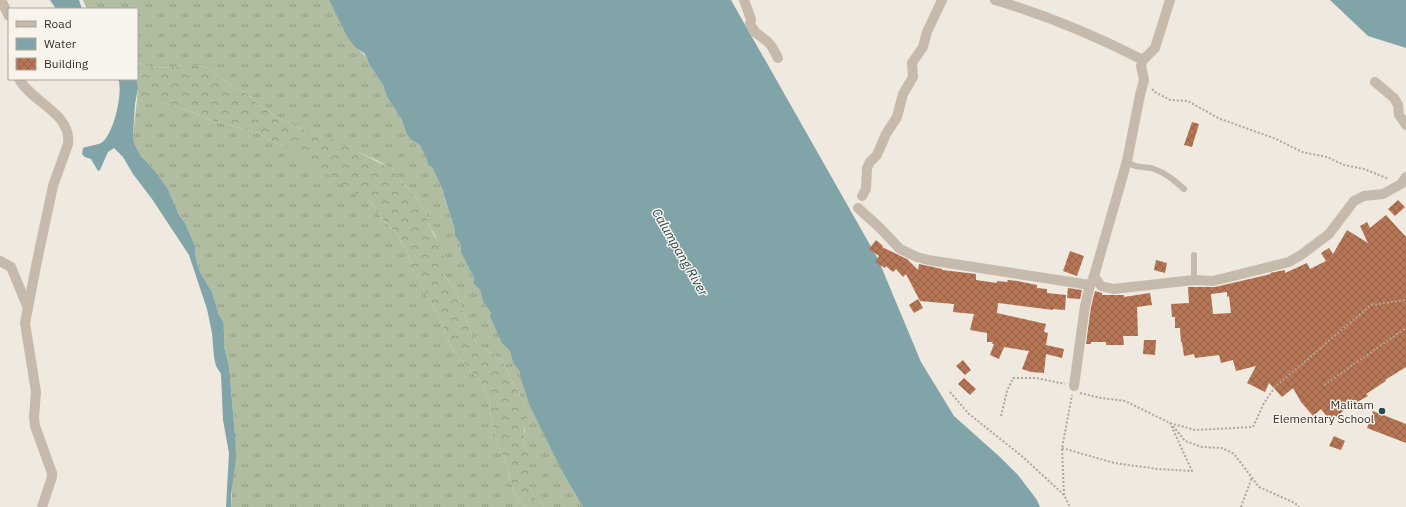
<svg xmlns="http://www.w3.org/2000/svg" width="1406" height="507" font-family="'IBM Plex Sans',sans-serif">
<defs>
<pattern id="grass-tufts" width="24" height="20" patternUnits="userSpaceOnUse"><rect width="24" height="20" fill="#b1bda1"/><path d="M3 7l-1-3M5 7V3M7 7l1-3M15 17l-1-3M17 17v-4M19 17l1-3" fill="none" stroke="#919a83"/></pattern>
<pattern id="forest-crowns" width="20" height="18" patternUnits="userSpaceOnUse"><rect width="20" height="18" fill="#b1bda1"/><path d="M2 6a3 3 0 1 1 6 0M12 15a3 3 0 1 1 6 0" fill="none" stroke="#919a83"/></pattern>
<pattern id="building-cross-hatch" width="8" height="8" patternUnits="userSpaceOnUse"><rect width="8" height="8" fill="#b67656"/><path d="M0 0l8 8M0 8l8-8" fill="none" stroke="#956147"/></pattern>
</defs>
<rect width="100%" height="100%" fill="#efe9df"/>
<g fill="url(#grass-tufts)">
<path d="M83,0h246l17,35 21,23 2,6 14,21 4,12 15,23 4,13 4,6 10,6c2,7 8,12 9,20l3,2 12,26v4l11,33v6l5,7 1,10 13,25 -1,5 7,7 3,12 8,11 11,29 8,9 3,12 7,9 44,103 19,32h-37l-11,-9 -6,-11v-32l-5,-8 -1,-10 2,-7v-24l-23,-46 -24,-15 -6,-10 -17,-45 -13,-18v-10l-7,-27 -6,-9 -4,-15 -8,-12 -25,-30 -16,-9 -62,-27 -19,-7 -18,-9 -20,-14 -8,-8 -16,-8 -24,-18 -10,-4h-18l-12,3 -18,-1 -14,-4v-54h-50z"/>
<polygon points="137,99 143,101 155,101 187,110 207,119 258,133 271,141 284,146 370,201 382,219 395,232 407,250 411,266 434,308 441,319 447,338 454,351 480,381 489,399 491,419 498,445 505,460 514,493 526,507 231,507 235,435 229,366 224,346 223,321 219,315 212,292 200,272 196,259 195,246 185,223 179,215 168,189 155,171 141,156 135,145 133,136"/>
</g>
<polygon fill="url(#forest-crowns)" points="137,63 151,67 169,68 181,65 199,65 209,69 233,87 249,95 257,103 277,117 295,126 336,141 392,169 417,199 425,211 429,226 443,251 442,272 455,290 472,335 478,345 502,360 525,406 527,417 523,437 524,447 529,455 529,487 535,498 546,507 526,507 514,493 505,460 498,445 491,419 489,399 480,381 454,351 447,338 441,319 434,308 411,266 407,250 395,232 382,219 370,201 347,188 284,146 271,141 258,133 207,119 187,110 155,101 143,101 137,99 138,88"/>
<g fill="#81a4a9">
<polygon points="50,0 79,0 82,9 56,9"/>
<path d="M329,0h402l147,259 43,103 33,54 47,42 17,17 19,25 3,7h-457l-19,-32 -34,-69 -10,-30v-4l-7,-9 -3,-12 -8,-8 -12,-27 1,-3 -8,-11 -3,-12 -7,-7 1,-5 -13,-25 -1,-10 -5,-7v-6l-11,-34v-3l-12,-26 -4,-2c0,-8 -6,-13 -8,-20l-10,-6 -4,-6 -4,-13 -15,-23 -4,-12 -14,-21 -2,-6 -3,-5 -9,-6 -9,-12z"/>
<polygon points="1330,0 1406,0 1406,48 1368,36"/>
<path d="M137,77l1,11 -3,16 -2,32 2,9 6,11 14,15 13,18 11,26 6,8 10,23 1,13 4,13 12,20 7,23 4,6 1,11v14l5,20 6,69 1,23 -5,38v11h-5l3,-54 -6,-33 -2,-46 -5,-8 -2,-9 -2,-24 -5,-24 -18,-54 -37,-56 -19,-25 -10,-17 -9,-9 -6,4 -8,18 -2,1 -7,-12 -6,-2 -3,-3 1,-6c5,-2 14,-3 18,-5 12,-6 23,-52 17,-64h19z"/>
</g>
<g fill="url(#building-cross-hatch)" fill-rule="evenodd">
<polygon points="1192,122 1199,124 1192,147 1184,145"/>
<polygon points="1398,200 1405,207 1395,216 1388,209"/>
<path d="M1386,215l20,22v130l-21,13 1,1 -20,13 2,2 -20,11 -17,14 -10,-12 -8,7 -12,-14 -8,-14 -11,9 -13,-14 -4,9 -18,-9 9,-17 -20,5 -3,-11 -12,3 -2,-8 -24,3 -1,-4 -10,2 -2,-14h-1l-1,-14h-5v-11h-3l-1,-13 18,-1 -1,-16h27l56,-13 -1,-1 15,-3v3l22,-10 3,6 16,-8 -5,-8 8,-5 4,6 14,-24 21,13 -8,-17 7,-4 3,6zM1227,292v5l2,-1 2,17 -18,1 -2,-20z"/>
<polygon points="876,240 883,246 882,247 907,259 918,270 919,264 942,269 942,270 976,274 976,280 997,283 997,281 1007,282 1008,280 1017,281 1037,285 1037,288 1047,289 1047,293 1066,295 1065,310 1053,309 1053,310 998,303 997,313 1046,324 1044,332 1048,333 1046,345 1064,349 1062,358 1046,354 1044,373 1031,372 1022,369 1029,351 1004,347 999,359 990,355 994,344 992,344 993,342 987,342 987,333 970,330 974,314 953,312 954,304 920,301 906,274 903,277 896,269 893,272 886,266 885,268 875,262 879,256 869,249"/>
<polygon points="1070,251 1084,256 1077,276 1063,271"/>
<polygon points="1156,260 1167,263 1165,273 1154,270"/>
<polygon points="1068,288 1082,290 1080,299 1067,298"/>
<polygon points="1095,291 1102,293 1102,295 1124,295 1124,297 1150,293 1152,305 1137,307 1138,336 1123,336 1124,345 1106,345 1106,342 1091,342 1091,344 1086,344 1091,307"/>
<polygon points="918,299 923,308 914,313 909,305"/>
<polygon points="1144,340 1156,340 1155,355 1143,354"/>
<polygon points="963,360 971,370 965,375 956,366"/>
<polygon points="964,378 976,389 970,395 958,384"/>
<polygon points="1373,411 1406,424 1406,443 1367,428"/>
<polygon points="1334,436 1345,441 1341,450 1329,446"/>
</g>
<g fill="none" stroke-linecap="round" stroke-linejoin="round">
<g stroke="#b2a596" stroke-width="2" stroke-dasharray="2 2" stroke-linecap="butt">
<polyline points="1152,89 1155,92 1170,100 1188,101 1218,118 1276,139 1302,152 1327,157 1344,165 1364,169 1389,179"/>
<polyline points="1324,385 1406,328"/>
<polyline points="950,392 969,414 1023,457 1064,495 1070,507"/>
<polyline points="1080,393 1101,398 1125,401 1170,423 1195,430 1253,427 1264,403 1275,387 1371,305 1406,300"/>
<polyline points="1001,416 1007,391 1013,378 1036,378 1065,384"/>
<polyline points="1173,426 1185,441 1202,447 1222,448 1234,454 1259,487 1295,503 1299,507"/>
<polyline points="1062,448 1114,463 1158,469 1192,471 1170,423"/>
<polyline points="1064,495 1062,448 1072,395"/>
<polyline points="1241,507 1252,477"/>
</g>
<g stroke="#c6baac" stroke-width="6">
<path d="M1127,161c7,8 18,5 27,8 12,4 21,12 30,20"/>
<polyline points="1194,255 1194,280"/>
</g>
<g stroke="#c6baac" stroke-width="10">
<polyline points="1,0 9,16"/>
<polyline points="744,0 751,19 750,24 755,32 768,42 772,47 778,58"/>
<path d="M995,0c51,15 101,36 148,60"/>
<path d="M19,79c13,24 53,34 49,65l-15,42 -16,75 -12,62 11,69 -2,25 1,9 17,47v4l-10,30"/>
<polyline points="1375,82 1394,98 1398,105 1399,115 1406,125"/>
<polyline points="862,196 866,189 867,168 870,162 877,155 886,134 897,117 903,94 913,77 912,63 923,47 927,32 942,0"/>
<polyline points="858,208 880,228 900,249 917,257 928,260 1090,285"/>
<polyline points="0,261 11,267 28,308"/>
<polyline points="1094,276 1101,286 1113,289 1194,280 1213,281 1289,262 1301,255 1329,234 1354,201 1364,196 1383,194 1401,184 1406,177"/>
<polyline points="1074,386 1085,306 1090,285 1094,276 1127,161 1140,95 1144,80 1141,66 1143,60 1155,48 1170,0"/>
</g>
</g>
<circle fill="#254b52" stroke="#f8f3eb" stroke-width="1.5" cx="1382" cy="411" r="4"/>
<g text-anchor="middle" dominant-baseline="central" stroke-width="3" stroke-linejoin="round" paint-order="stroke">
<g font-size="12" fill="#352f2a" stroke="#f8f3eb" text-anchor="end">
<text x="1374" y="404">Malitam<tspan x="1374" dy="14">Elementary School</tspan></text>
</g>
<g font-size="13" font-style="italic" fill="#254b52" stroke="#f8f3eb">
<text transform="translate(680 252) rotate(60)">Calumpang River</text>
</g>
</g>
<rect x="8" y="8" width="130" height="72" fill="#f8f3eb" stroke="#aaa59e"/>
<rect x="16" y="21" width="20" height="6" fill="#c6baac" stroke="#aaa59e"/>
<text x="44" y="28" font-size="12" fill="#352f2a">Road</text>
<rect x="16" y="38" width="20" height="12" fill="#81a4a9" stroke="#aaa59e"/>
<text x="44" y="48" font-size="12" fill="#352f2a">Water</text>
<rect x="16" y="58" width="20" height="12" fill="url(#building-cross-hatch)" stroke="#aaa59e"/>
<text x="44" y="68" font-size="12" fill="#352f2a">Building</text>
</svg>
